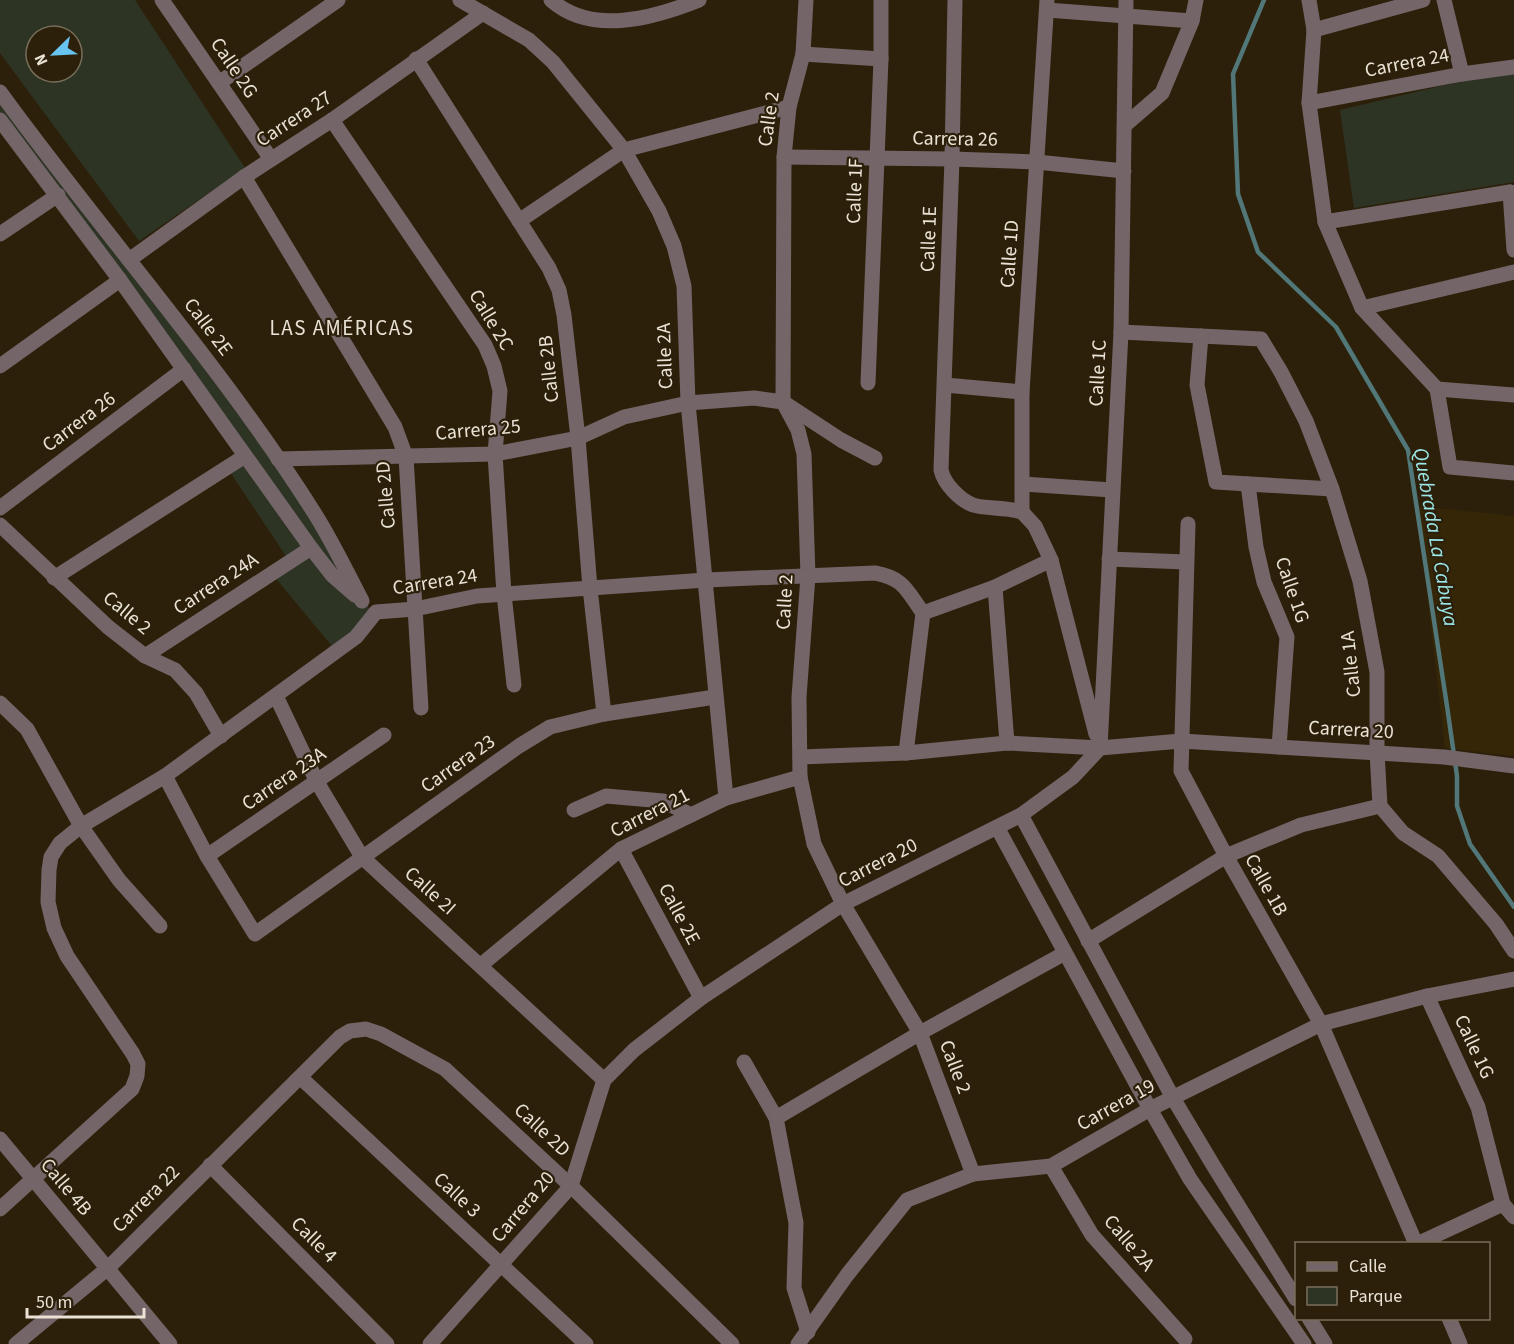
<svg xmlns="http://www.w3.org/2000/svg" width="1514" height="1344" font-family="'Source Sans 3',sans-serif">
<rect width="100%" height="100%" fill="#2c200a"/>
<polygon fill="#342607" points="1417,506 1514,516 1514,756 1445,748"/>
<g fill="#2d3424" fill-rule="evenodd">
<path d="M0,0h135l110,168 -106,73 -139,-188zM36,36h36v36h-36z"/>
<polygon points="1514,74 1514,182 1354,208 1340,110 1466,80"/>
<polygon points="0,94 277,458 361,601 375,612 336,651 272,574 290,562 228,469 249,454 0,118"/>
</g>
<g fill="none" stroke-linecap="round" stroke-linejoin="round">
<polyline stroke="#517778" stroke-width="4.5" points="1264,0 1233,74 1238,194 1258,252 1336,327 1408,450 1447,706 1457,776 1457,806 1470,844 1514,907"/>
<g stroke="#746568" stroke-width="15">
<polyline points="162,0 271,159"/>
<polyline points="460,0 529,40 553,62 624,150 659,211 674,246 684,286 688,403 726,798"/>
<path d="M551,0c41,36 103,18 148,0"/>
<polyline points="806,0 803,54 789,107 784,157 783,402 798,430 804,454 808,576 799,697 800,777 814,844 843,904 920,1033 973,1174"/>
<path d="M955,0l-3,159 -11,311c3,14 19,30 32,35 12,4 33,2 49,7"/>
<polyline points="1309,0 1314,30 1309,103 1325,222 1362,308 1437,389 1450,467 1514,473"/>
<polyline points="1444,0 1462,74"/>
<polyline points="1047,10 1192,21"/>
<polyline points="1314,30 1423,0"/>
<polyline points="803,54 881,59"/>
<polyline points="416,59 549,268 559,290 564,315 578,438 590,588 604,714"/>
<polyline points="219,83 338,0"/>
<path d="M0,92c103,142 221,273 315,422 17,27 32,58 47,87"/>
<polyline points="1309,103 1462,74 1514,67"/>
<polyline points="0,120 120,280 311,548 332,575 355,595"/>
<polyline points="332,120 485,345 494,366 500,391 495,454 504,594 514,685"/>
<polyline points="1125,125 1162,93 1192,21 1196,0"/>
<polyline points="784,157 952,159 1037,162 1124,171"/>
<polyline points="244,177 395,427 406,457 421,708"/>
<polyline points="1510,192 1514,250"/>
<polyline points="519,221 624,150 789,107"/>
<polyline points="1325,222 1510,192"/>
<polyline points="0,234 58,195"/>
<polyline points="129,260 244,177 332,120 483,13"/>
<polyline points="1362,308 1514,272"/>
<polyline points="1121,332 1261,339 1281,372 1306,421 1332,489 1360,581 1377,672 1377,752 1380,806 1403,833 1438,856 1496,924 1514,951"/>
<polyline points="1201,336 1197,385 1216,482 1332,489"/>
<polyline points="0,366 120,280"/>
<polyline points="868,383 881,59 881,0"/>
<polyline points="945,385 1022,392"/>
<polyline points="1437,389 1514,395"/>
<polyline points="278,459 495,454 578,438 624,417 688,403 754,398 783,402 841,440 875,458"/>
<polyline points="1023,484 1112,490"/>
<polyline points="1248,484 1256,547 1264,582 1287,637 1279,747"/>
<polyline points="0,508 184,369"/>
<polyline points="1022,512 1022,392 1047,0"/>
<polyline points="1022,512 1035,526 1051,560 1096,734"/>
<polyline points="1188,524 1181,771 1226,856 1321,1024 1416,1244"/>
<polyline points="0,525 108,627 145,656 175,670 196,693 221,736"/>
<polyline points="1109,559 1186,562"/>
<polyline points="54,578 245,456"/>
<polyline points="995,587 1007,743"/>
<polyline points="923,613 995,587 1051,560"/>
<polyline points="145,656 311,548"/>
<polyline points="276,696 317,782 362,857 604,1080"/>
<polyline points="0,703 27,729 81,826 119,880 160,926"/>
<polyline points="1100,748 1121,332 1126,0"/>
<polyline points="906,753 923,613"/>
<polyline points="800,757 906,753 1007,743 1100,748 1181,741 1444,757 1514,766"/>
<polyline points="165,776 207,856 255,934 519,746 550,727 604,714 715,697"/>
<polyline points="574,810 606,796 663,801 691,815"/>
<polyline points="1021,815 1173,1098 1213,1165 1296,1299"/>
<polyline points="997,827 1150,1109 1190,1179 1304,1344"/>
<polyline points="621,849 701,998"/>
<polyline points="207,856 384,735"/>
<polyline points="1088,941 1226,856 1301,825 1380,806"/>
<polyline points="481,965 621,849 726,798 800,777"/>
<polyline points="1427,996 1478,1107 1503,1204 1514,1217"/>
<polyline points="744,1062 776,1118 796,1223 794,1288 808,1332"/>
<polyline points="300,1077 586,1344"/>
<polyline points="776,1118 920,1033 1065,953"/>
<polyline points="0,1139 170,1344"/>
<polyline points="210,1165 387,1344"/>
<polyline points="1051,1166 1092,1235 1185,1339"/>
<path d="M0,1209l132,-120 5,-13 1,-12 -5,-10 -66,-98 -13,-28 -6,-26 1,-32 2,-13 9,-14 21,-17 84,-50 191,-139 20,-25 39,-3 62,-13 229,-16 169,-7c29,5 32,18 48,40"/>
<polyline points="1417,1244 1503,1204"/>
<polyline points="1309,1318 1325,1344"/>
<polyline points="1449,1318 1460,1344"/>
<polyline points="16,1344 108,1268 340,1037 350,1031 366,1029 381,1034 445,1069 571,1186 732,1344"/>
<polyline points="430,1344 571,1186 604,1080 634,1050 701,998 843,904 1021,815 1073,777 1100,748"/>
<polyline points="798,1344 847,1275 907,1200 973,1174 1051,1166 1150,1109 1321,1024 1427,996 1514,979"/>
</g>
</g>
<g text-anchor="middle" dominant-baseline="central" stroke-width="4.5" stroke-linejoin="round" paint-order="stroke">
<g font-size="20" fill="#e9e2d5" stroke="#2c200a">
<text transform="translate(1407 63) rotate(-11)">Carrera 24</text>
<text transform="translate(234 68) rotate(56)">Calle 2G</text>
<text transform="translate(294 119) rotate(-33)">Carrera 27</text>
<text transform="translate(769 119) rotate(-82)">Calle 2</text>
<text transform="translate(955 139) rotate(1)">Carrera 26</text>
<text transform="translate(855 191) rotate(-88)">Calle 1F</text>
<text transform="translate(929 239) rotate(-88)">Calle 1E</text>
<text transform="translate(1010 254) rotate(-86)">Calle 1D</text>
<text transform="translate(491 320) rotate(59)">Calle 2C</text>
<text transform="translate(208 327) rotate(53)">Calle 2E</text>
<text transform="translate(665 356) rotate(-92)">Calle 2A</text>
<text transform="translate(549 369) rotate(-96)">Calle 2B</text>
<text transform="translate(1098 373) rotate(-87)">Calle 1C</text>
<text transform="translate(79 422) rotate(-37)">Carrera 26</text>
<text transform="translate(478 430) rotate(-5)">Carrera 25</text>
<text transform="translate(386 495) rotate(-95)">Calle 2D</text>
<text transform="translate(435 582) rotate(-9)">Carrera 24</text>
<text transform="translate(216 584) rotate(-33)">Carrera 24A</text>
<text transform="translate(1292 590) rotate(71)">Calle 1G</text>
<text transform="translate(785 602) rotate(-87)">Calle 2</text>
<text transform="translate(127 613) rotate(40)">Calle 2</text>
<text transform="translate(1351 664) rotate(-96)">Calle 1A</text>
<text transform="translate(1351 730) rotate(3)">Carrera 20</text>
<text transform="translate(458 764) rotate(-35)">Carrera 23</text>
<text transform="translate(284 779) rotate(-34)">Carrera 23A</text>
<text transform="translate(650 813) rotate(-27)">Carrera 21</text>
<text transform="translate(878 863) rotate(-27)">Carrera 20</text>
<text transform="translate(1266 885) rotate(61)">Calle 1B</text>
<text transform="translate(430 891) rotate(42)">Calle 2I</text>
<text transform="translate(679 914) rotate(62)">Calle 2E</text>
<text transform="translate(1474 1047) rotate(65)">Calle 1G</text>
<text transform="translate(955 1067) rotate(69)">Calle 2</text>
<text transform="translate(1116 1105) rotate(-29)">Carrera 19</text>
<text transform="translate(542 1130) rotate(43)">Calle 2D</text>
<text transform="translate(66 1187) rotate(50)">Calle 4B</text>
<text transform="translate(457 1195) rotate(43)">Calle 3</text>
<text transform="translate(146 1199) rotate(-45)">Carrera 22</text>
<text transform="translate(523 1207) rotate(-50)">Carrera 20</text>
<text transform="translate(314 1240) rotate(45)">Calle 4</text>
<text transform="translate(1129 1243) rotate(50)">Calle 2A</text>
</g>
<g font-size="21" letter-spacing="1.5" fill="#e9e2d5" stroke="#2c200a">
<text x="342" y="328">LAS AMÉRICAS</text>
</g>
<g font-size="21" font-style="italic" fill="#9ce6e7" stroke="#2c200a">
<text transform="translate(1436 537) rotate(80)">Quebrada La Cabuya</text>
</g>
</g>
<rect x="1295" y="1242" width="195" height="78" fill="#2c200a" stroke="#786e5b" stroke-width="1.5"/>
<rect x="1307" y="1262" width="30" height="9" fill="#746568" stroke="#786e5b" stroke-width="1.5"/>
<text x="1349" y="1272" font-size="18" fill="#e9e2d5">Calle</text>
<rect x="1307" y="1287" width="30" height="18" fill="#2d3424" stroke="#786e5b" stroke-width="1.5"/>
<text x="1349" y="1302" font-size="18" fill="#e9e2d5">Parque</text>
<g transform="translate(54 54) rotate(246)"><circle r="28" fill="#2c200a" stroke="#786e5b" stroke-width="1.5"/>
<path d="M0-4.5L10 22L0 15L-10 22Z" fill="#68c4f0"/>
<text y="-9" font-size="16" font-weight="bold" text-anchor="middle" fill="#e9e2d5">N</text>
</g>
<path d="M27 1308v9h117v-9" fill="none" stroke="#e9e2d5" stroke-width="3"/>
<text x="36" y="1308" font-size="18" fill="#e9e2d5" stroke="#2c200a" stroke-width="4.5" paint-order="stroke">50 m</text>
</svg>
